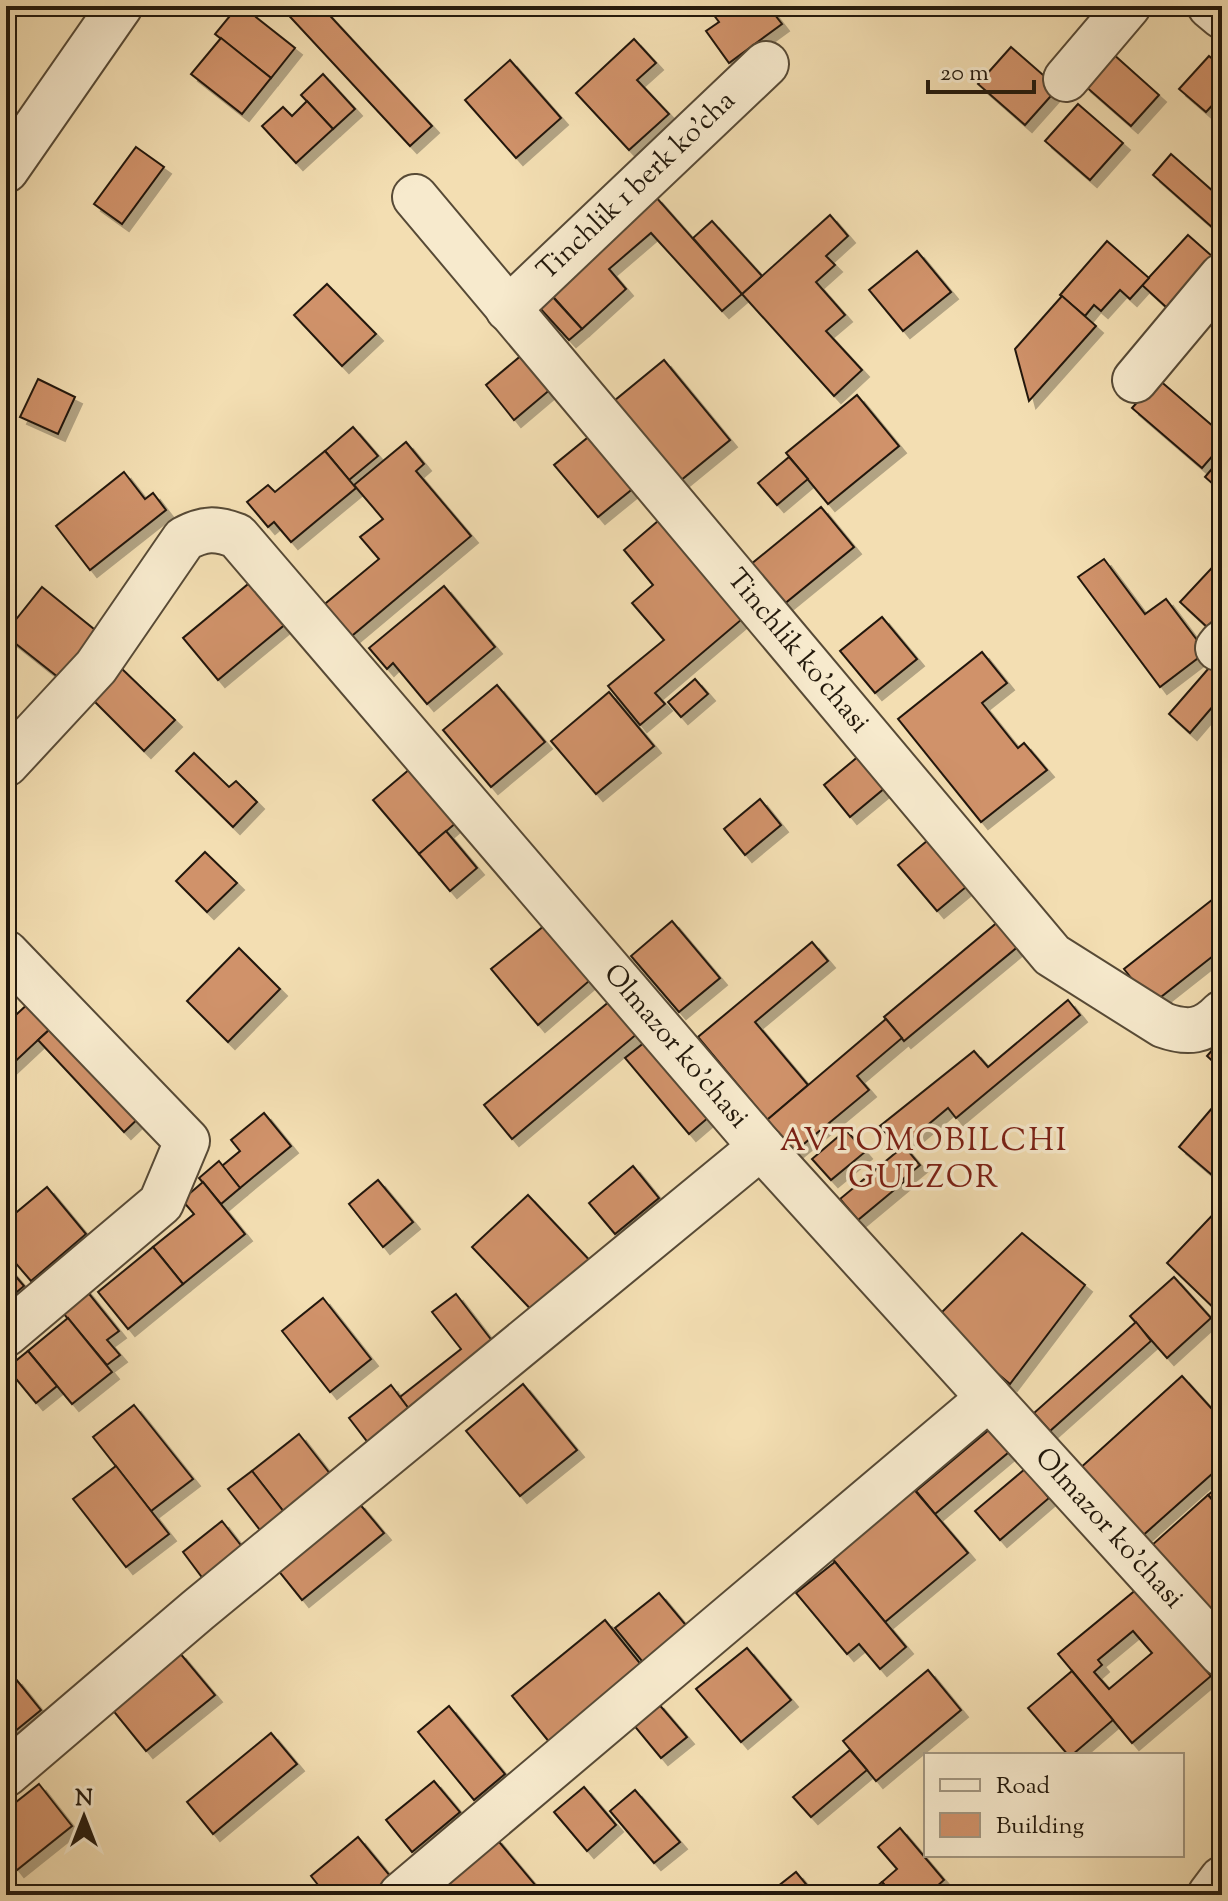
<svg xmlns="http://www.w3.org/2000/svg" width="1228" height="1901" font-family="'Sorts Mill Goudy',serif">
<defs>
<filter id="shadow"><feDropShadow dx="7" dy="7" stdDeviation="0" flood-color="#0004"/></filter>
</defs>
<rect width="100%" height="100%" fill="#f3deb2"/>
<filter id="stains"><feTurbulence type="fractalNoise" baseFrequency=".0025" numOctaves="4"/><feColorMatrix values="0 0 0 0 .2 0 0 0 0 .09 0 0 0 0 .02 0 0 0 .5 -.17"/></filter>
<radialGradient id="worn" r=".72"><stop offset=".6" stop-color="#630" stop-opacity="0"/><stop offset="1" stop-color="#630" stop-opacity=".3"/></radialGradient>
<g fill="#d0926a" stroke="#23190c" stroke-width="2" fill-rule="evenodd" filter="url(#shadow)">
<polygon points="238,6 242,6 295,48 271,78 215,34"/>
<polygon points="280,6 321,6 432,126 410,146"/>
<polygon points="707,6 768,6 782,24 729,63 706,31 719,22"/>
<polygon points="221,38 271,78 242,114 191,74"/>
<polygon points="634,39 656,63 637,80 669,114 629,150 576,93"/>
<polygon points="1011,47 1058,88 1025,125 978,84"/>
<polygon points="1112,53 1159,95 1131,126 1084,85"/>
<polygon points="1209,56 1222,67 1222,95 1206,112 1179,89"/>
<polygon points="510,60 561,118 516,158 465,100"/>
<polygon points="323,74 355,109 333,129 301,95"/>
<polygon points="307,101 333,129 296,163 262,126 283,107 292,116"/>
<polygon points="1078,104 1123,143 1090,180 1045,141"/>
<polygon points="136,147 164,167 122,224 94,204"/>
<polygon points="1171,154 1214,192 1222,183 1222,236 1153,175"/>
<polygon points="655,196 742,294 722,311 651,233 609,269 626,289 582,329 548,291"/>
<polygon points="830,215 848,236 826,256 835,265 816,282 845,315 826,331 862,370 834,396 742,294"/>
<polygon points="712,221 762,276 742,294 693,238"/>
<polygon points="1188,235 1222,265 1178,318 1142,285"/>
<polygon points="1107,241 1149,278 1130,299 1120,290 1101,311 1094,305 1085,316 1060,295"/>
<polygon points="917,251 951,292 903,331 869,290"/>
<polygon points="327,284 376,334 342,366 294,315"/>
<polygon points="551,295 582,329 569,340 538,306"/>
<polygon points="1062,296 1096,326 1029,401 1015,349"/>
<polygon points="523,354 552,388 514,420 486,385"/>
<polygon points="664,360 730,440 680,481 614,401"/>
<polygon points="38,379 75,397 58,434 20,417"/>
<polygon points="1158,379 1222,434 1222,445 1202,468 1132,408"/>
<polygon points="857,395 899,446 828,504 786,453"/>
<polygon points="353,427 378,456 349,480 325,451"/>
<polygon points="597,430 641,482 598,517 554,465"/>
<polygon points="406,442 424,464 416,471 471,536 341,645 314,613 379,559 360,537 383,519 354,485"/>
<polygon points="325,451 356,488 291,542 274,522 268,527 247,502 268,485 275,492"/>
<polygon points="789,457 808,479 777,505 758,483"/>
<polygon points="1222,457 1222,492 1205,477"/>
<polygon points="124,472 145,499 153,493 166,510 90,570 56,526"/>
<polygon points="821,507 854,547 783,605 750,565"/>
<polygon points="665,515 748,614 655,693 665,704 640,725 608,686 664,640 632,603 653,585 624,550"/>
<polygon points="1222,557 1222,611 1207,627 1180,602"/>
<polygon points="1104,559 1145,614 1166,599 1206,652 1160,687 1078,577"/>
<polygon points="253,580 288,622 218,680 183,638"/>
<polygon points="444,586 495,647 427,704 393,663 387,669 369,648"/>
<polygon points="42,587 105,638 68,685 6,636 6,632"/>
<polygon points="882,617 917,659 875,693 840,651"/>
<polygon points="982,652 1007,683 982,703 1018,748 1024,743 1047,770 981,822 898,719"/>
<polygon points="1222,653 1222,712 1214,705 1190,733 1169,714"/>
<polygon points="119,666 175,720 144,751 89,696"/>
<polygon points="695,679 708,694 681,717 668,702"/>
<polygon points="497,685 545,742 491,787 443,730"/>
<polygon points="609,692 654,746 596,794 551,741"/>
<polygon points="194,753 229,787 236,781 257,802 233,827 176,771"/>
<polygon points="860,755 886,787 850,817 824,785"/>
<polygon points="417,763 463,817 419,854 373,800"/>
<polygon points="760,799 781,825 745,855 724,829"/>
<polygon points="446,831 477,868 450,891 419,854"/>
<polygon points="933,836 972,882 937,911 898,865"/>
<polygon points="205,852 237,883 207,912 176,881"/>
<polygon points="1222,892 1222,964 1213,956 1152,1004 1124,969"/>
<polygon points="550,921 596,975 538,1025 491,969"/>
<polygon points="672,921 720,978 679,1012 631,956"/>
<polygon points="999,921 1020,945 904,1041 884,1017"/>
<polygon points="812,942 828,961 755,1022 808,1085 767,1120 698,1037"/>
<polygon points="239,948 280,989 228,1042 187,1001"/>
<polygon points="1068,1000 1080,1015 956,1118 948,1108 899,1149 880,1126 974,1051 988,1067"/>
<polygon points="610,1001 638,1033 512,1139 484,1105"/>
<polygon points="30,1002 53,1026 6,1070 6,1024"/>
<polygon points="886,1019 902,1038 857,1076 869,1090 794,1152 767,1120"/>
<polygon points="59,1021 144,1113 124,1132 38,1040"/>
<polygon points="1222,1039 1222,1070 1207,1056"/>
<polygon points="645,1042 709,1117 689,1134 625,1058"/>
<polygon points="1213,1107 1222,1114 1222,1177 1219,1181 1179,1147"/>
<polygon points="264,1113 291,1146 240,1188 222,1166 240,1151 231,1140"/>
<polygon points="846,1130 865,1152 831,1180 812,1159"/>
<polygon points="904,1146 920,1165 903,1179 905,1181 858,1220 840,1199"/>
<polygon points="219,1161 240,1188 221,1204 199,1178"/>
<polygon points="633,1166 659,1198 615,1234 589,1203"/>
<polygon points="378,1180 413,1222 383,1247 349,1204"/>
<polygon points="203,1182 245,1234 183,1284 153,1247 194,1214 182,1200"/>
<polygon points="47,1187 86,1234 31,1281 6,1252 6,1221"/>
<polygon points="528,1195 595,1266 539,1318 472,1247"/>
<polygon points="1222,1205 1222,1316 1167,1263"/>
<polygon points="1022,1233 1085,1285 1010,1384 934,1320"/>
<polygon points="153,1247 183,1284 128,1329 98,1292"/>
<polygon points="6,1265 24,1286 6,1301"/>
<polygon points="1174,1277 1211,1318 1167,1358 1130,1316"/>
<polygon points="82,1285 119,1331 107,1340 120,1355 107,1365 63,1313"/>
<polygon points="456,1294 503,1355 418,1421 400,1397 461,1349 432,1312"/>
<polygon points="323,1298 371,1359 330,1392 282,1331"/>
<polygon points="68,1318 112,1372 72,1404 28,1351"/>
<polygon points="1136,1322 1151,1341 1050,1431 1034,1413"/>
<polygon points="28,1351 57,1386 36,1403 7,1368"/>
<polygon points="1182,1376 1222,1420 1222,1465 1140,1538 1078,1470"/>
<polygon points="523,1384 577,1450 520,1496 466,1431"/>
<polygon points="391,1385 418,1421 376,1453 349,1418"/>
<polygon points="134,1405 193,1479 151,1511 93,1437"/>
<polygon points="990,1429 1009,1452 935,1514 916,1491"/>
<polygon points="299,1434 338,1484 291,1521 252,1471"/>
<polygon points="116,1466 169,1534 126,1567 73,1499"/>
<polygon points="1025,1469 1049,1498 1000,1540 975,1511"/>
<polygon points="252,1471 291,1521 267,1539 228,1489"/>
<polygon points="1222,1483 1222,1511 1208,1495"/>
<polygon points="912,1487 968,1553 885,1622 830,1556"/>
<polygon points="1208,1495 1222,1511 1222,1604 1211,1613 1151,1546"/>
<polygon points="358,1502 384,1533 302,1600 277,1569"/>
<polygon points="222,1521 250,1557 210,1588 183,1552"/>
<polygon points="835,1562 906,1647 880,1669 859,1644 847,1654 796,1593"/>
<path d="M1137,1589l74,87 -79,67 -74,-89zM1133,1631l19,22 -43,36 -15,-17 8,-7 -4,-5z"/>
<polygon points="659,1593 690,1630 646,1666 615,1628"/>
<polygon points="605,1620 643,1667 550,1743 512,1696"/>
<polygon points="747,1648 791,1700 741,1742 696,1689"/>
<polygon points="179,1652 215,1695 146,1751 111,1708"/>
<polygon points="928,1670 961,1710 876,1781 843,1741"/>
<polygon points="1072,1671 1113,1720 1072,1755 1068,1755 1028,1708"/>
<polygon points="15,1678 41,1710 8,1737 6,1685"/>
<polygon points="657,1702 687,1737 661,1758 632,1723"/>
<polygon points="449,1706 505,1774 474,1800 418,1732"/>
<polygon points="271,1733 297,1764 213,1834 187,1802"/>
<polygon points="850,1750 867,1770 811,1817 793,1797"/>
<polygon points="434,1781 460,1812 412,1852 386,1820"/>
<polygon points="39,1784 72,1826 17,1870 6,1856 6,1810"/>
<polygon points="584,1787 616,1825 587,1851 554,1812"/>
<polygon points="635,1790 680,1842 654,1863 610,1811"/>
<polygon points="900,1828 944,1880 927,1895 893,1895 882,1882 897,1869 878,1847"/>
<polygon points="358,1837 391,1877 369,1895 326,1895 311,1876"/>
<polygon points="495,1837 537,1887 527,1895 508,1895 502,1888 494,1895 457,1895 444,1880"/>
<polygon points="796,1872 815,1895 784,1895 777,1887"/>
<polygon points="882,1882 893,1895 867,1895"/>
</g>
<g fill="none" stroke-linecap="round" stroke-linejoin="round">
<g stroke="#574a36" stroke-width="48">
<g id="minor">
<polyline points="1210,6 1222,16"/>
<polyline points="1066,79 1128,6"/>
<polyline points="6,170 120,6"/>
<path id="s1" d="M415,197l637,758 111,70c25,9 41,7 59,-12"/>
<path id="s2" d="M508,309l258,-245"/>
<polyline points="1135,380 1222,276"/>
<polyline points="1218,648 1222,643"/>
<path id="s3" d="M6,764l90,-97 88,-128c20,-11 32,-11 53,-3l524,611 461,507"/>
<polyline points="6,953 187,1141 161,1203 6,1334"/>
<polyline points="6,1774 198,1610 761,1147"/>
<polyline points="401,1895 989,1398"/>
<polyline points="1210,1895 1222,1879"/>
</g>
</g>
<use href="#minor" stroke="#f7eacd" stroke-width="44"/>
</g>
<g text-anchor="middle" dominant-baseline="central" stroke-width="7" stroke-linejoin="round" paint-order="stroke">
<g font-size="28" fill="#23190c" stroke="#f7eacd">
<text stroke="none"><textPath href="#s2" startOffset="178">Tinchlik 1 berk ko'cha</textPath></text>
<text stroke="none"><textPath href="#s1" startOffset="594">Tinchlik ko'chasi</textPath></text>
<text stroke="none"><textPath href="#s3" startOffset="1016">Olmazor ko'chasi</textPath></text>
<text stroke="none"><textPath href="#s3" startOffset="1664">Olmazor ko'chasi</textPath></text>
</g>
<g font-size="32" letter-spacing="2" fill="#7a1f14" stroke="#f7eacd">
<text x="924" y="1142">AVTOMOBILCHI<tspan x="924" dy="37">GULZOR</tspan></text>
</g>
</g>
<rect width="1228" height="1901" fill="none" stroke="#f3deb2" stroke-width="32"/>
<rect x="8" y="8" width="1212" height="1885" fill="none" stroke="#23190c" stroke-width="4"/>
<rect x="16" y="16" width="1196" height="1869" fill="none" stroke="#23190c" stroke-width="2"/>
<rect x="924" y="1753" width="260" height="104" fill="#f7eacd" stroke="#a29680" stroke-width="2"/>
<rect x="940" y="1779" width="40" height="12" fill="#f7eacd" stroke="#a29680" stroke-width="2"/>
<text x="996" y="1793" font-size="24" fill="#23190c">Road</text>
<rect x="940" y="1813" width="40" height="24" fill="#d0926a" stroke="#a29680" stroke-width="2"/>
<text x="996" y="1833" font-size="24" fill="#23190c">Building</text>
<g transform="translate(84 1817)" stroke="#f7eacd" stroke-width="6" paint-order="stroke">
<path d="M0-6L14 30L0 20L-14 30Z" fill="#23190c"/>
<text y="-12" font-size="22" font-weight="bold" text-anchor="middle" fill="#23190c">N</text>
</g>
<path d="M928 80v12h106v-12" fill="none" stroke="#23190c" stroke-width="4"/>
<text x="940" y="80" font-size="24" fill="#23190c" stroke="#f7eacd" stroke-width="6" paint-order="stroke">20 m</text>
<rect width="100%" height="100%" filter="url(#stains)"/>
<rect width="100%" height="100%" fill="url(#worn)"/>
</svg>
